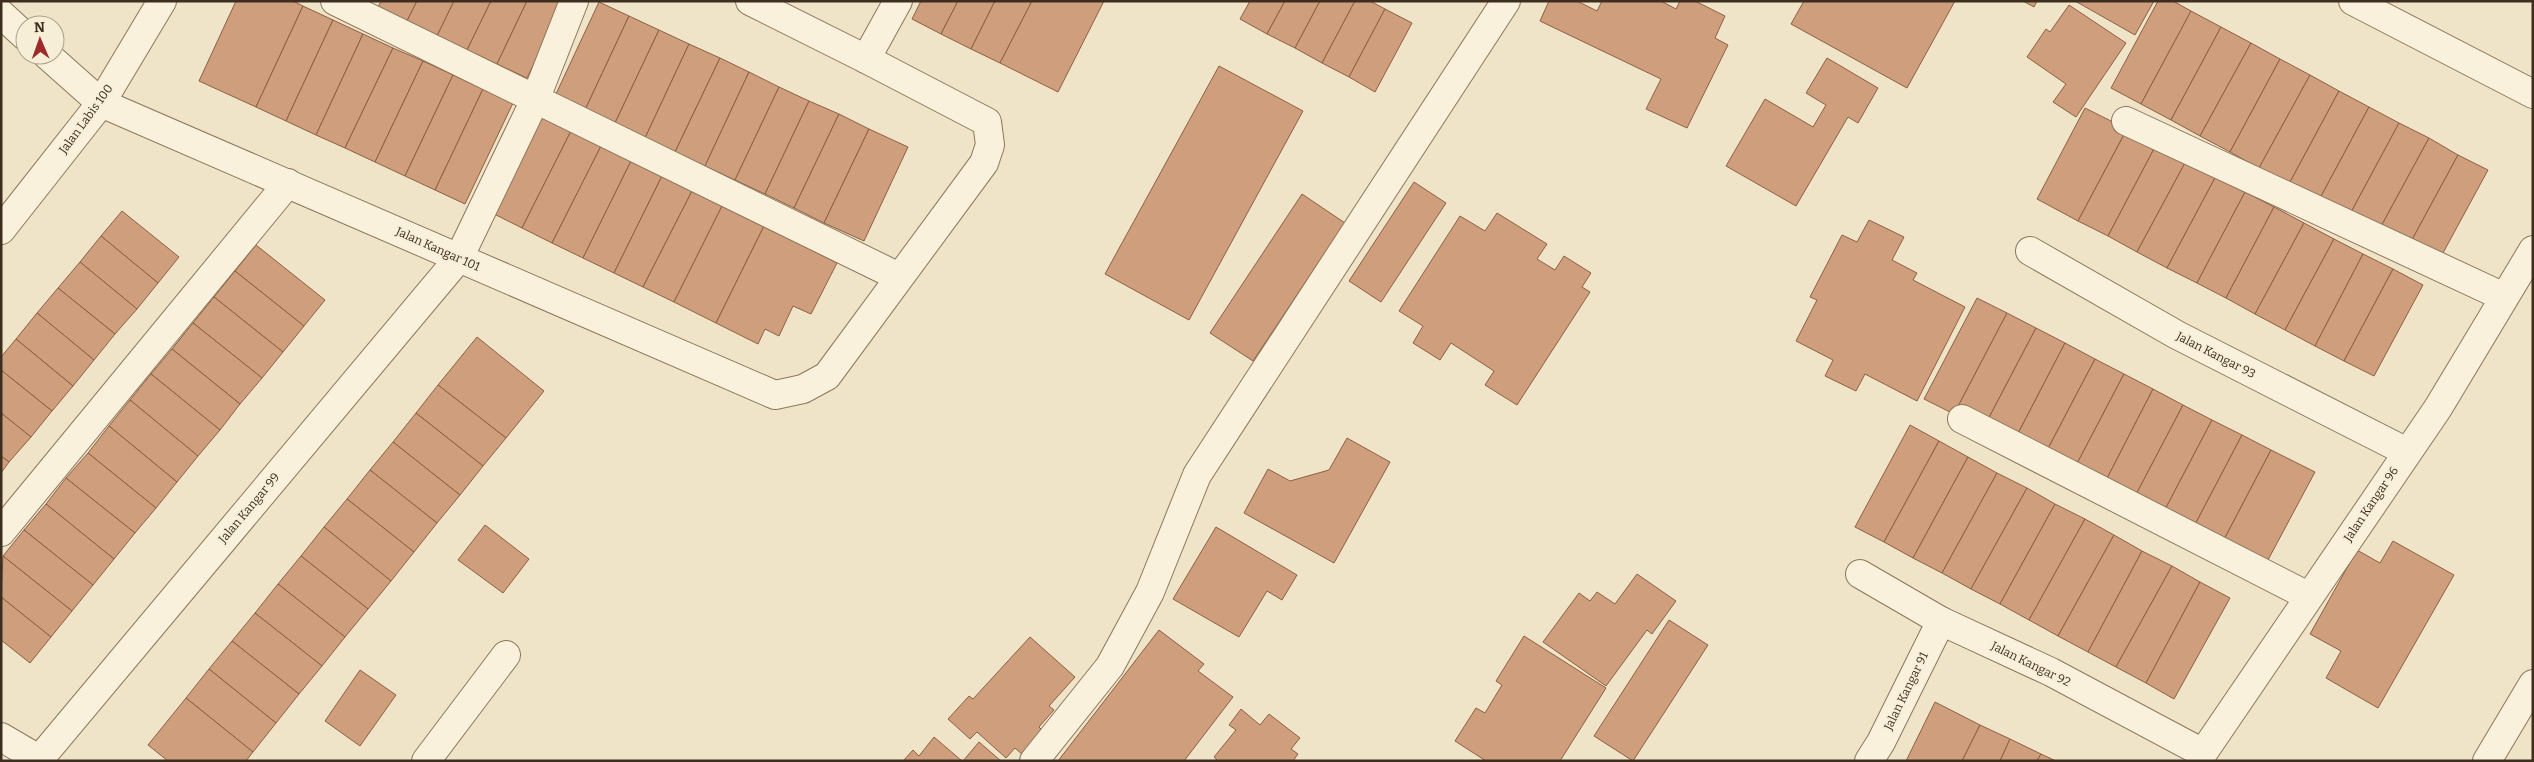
<svg xmlns="http://www.w3.org/2000/svg" width="2534" height="762" font-family="Bitter,serif">
<rect width="100%" height="100%" fill="#f0e4c8"/>
<g fill="#cf9f7d" stroke="#8d5f41">
<polygon points="236,1 293,1 303,6 256,107 199,81"/>
<polygon points="381,1 417,1 407,21 378,7"/>
<polygon points="417,1 454,1 437,36 407,21"/>
<polygon points="454,1 491,1 467,50 437,36"/>
<polygon points="491,1 527,1 497,64 467,50"/>
<polygon points="527,1 564,1 527,78 497,64"/>
<polygon points="921,1 958,1 941,34 912,19"/>
<polygon points="958,1 995,1 971,49 941,34"/>
<polygon points="995,1 1032,1 1000,63 971,49"/>
<polygon points="1032,1 1104,1 1058,92 1000,63"/>
<polygon points="1250,1 1285,1 1267,34 1240,19"/>
<polygon points="1285,1 1320,1 1295,48 1267,34"/>
<polygon points="1320,1 1355,1 1322,63 1295,48"/>
<polygon points="1355,1 1370,1 1385,9 1349,77 1322,63"/>
<polygon points="1549,1 1577,1 1597,11 1602,1 1661,1 1676,9 1680,1 1695,1 1725,16 1715,38 1728,45 1687,128 1646,109 1661,79 1540,21"/>
<polygon points="1804,1 1955,1 1907,88 1791,24"/>
<polygon points="2023,1 2037,1 2034,7"/>
<polygon points="2075,1 2154,1 2135,35"/>
<polygon points="2158,1 2173,1 2191,11 2141,104 2111,88"/>
<polygon points="599,2 629,16 585,110 555,96"/>
<polygon points="2069,5 2126,43 2076,117 2053,102 2066,84 2027,57 2046,29 2050,32"/>
<polygon points="303,6 333,20 286,121 256,107"/>
<polygon points="1385,9 1412,23 1375,92 1349,77"/>
<polygon points="2191,11 2221,27 2171,120 2141,104"/>
<polygon points="629,16 659,30 615,123 585,110"/>
<polygon points="333,20 363,34 316,135 286,121"/>
<polygon points="2221,27 2251,43 2200,136 2171,120"/>
<polygon points="659,30 689,44 645,138 615,123"/>
<polygon points="363,34 393,48 345,148 316,135"/>
<polygon points="2251,43 2280,59 2230,152 2200,136"/>
<polygon points="689,44 720,58 675,152 645,138"/>
<polygon points="393,48 423,61 375,162 345,148"/>
<polygon points="720,58 749,72 705,166 675,152"/>
<polygon points="1827,58 1878,88 1858,123 1848,117 1796,206 1726,166 1765,99 1813,127 1826,105 1806,93"/>
<polygon points="2280,59 2310,75 2259,168 2230,152"/>
<polygon points="423,61 453,75 405,176 375,162"/>
<polygon points="1219,66 1303,111 1189,320 1105,274"/>
<polygon points="749,72 779,87 735,180 705,166"/>
<polygon points="453,75 483,89 435,190 405,176"/>
<polygon points="2310,75 2339,91 2289,184 2259,168"/>
<polygon points="779,87 809,101 765,194 735,180"/>
<polygon points="483,89 513,103 465,204 435,190"/>
<polygon points="2339,91 2369,107 2319,200 2289,184"/>
<polygon points="809,101 839,114 794,208 765,194"/>
<polygon points="2369,107 2399,123 2349,216 2319,200"/>
<polygon points="2085,108 2127,129 2078,221 2037,199"/>
<polygon points="839,114 869,129 824,223 794,208"/>
<polygon points="540,116 571,131 522,228 492,213"/>
<polygon points="2399,123 2429,138 2378,232 2349,216"/>
<polygon points="869,129 908,147 864,241 824,223"/>
<polygon points="2127,129 2156,145 2108,236 2078,221"/>
<polygon points="571,131 601,146 552,243 522,228"/>
<polygon points="2429,138 2458,155 2408,247 2378,232"/>
<polygon points="2156,145 2186,161 2137,252 2108,236"/>
<polygon points="601,146 631,161 583,258 552,243"/>
<polygon points="2458,155 2488,170 2437,264 2408,247"/>
<polygon points="631,161 662,176 614,273 583,258"/>
<polygon points="2186,161 2216,176 2167,268 2137,252"/>
<polygon points="662,176 692,191 643,287 614,273"/>
<polygon points="2216,176 2245,192 2197,283 2167,268"/>
<polygon points="1414,182 1446,203 1381,302 1349,281"/>
<polygon points="692,191 722,206 674,302 643,287"/>
<polygon points="2245,192 2274,207 2226,298 2197,283"/>
<polygon points="1302,194 1345,223 1253,361 1210,333"/>
<polygon points="722,206 764,226 716,323 674,302"/>
<polygon points="2274,207 2304,223 2255,314 2226,298"/>
<polygon points="122,211 179,257 158,283 101,236"/>
<polygon points="1497,213 1547,244 1537,259 1555,270 1564,256 1591,273 1582,287 1590,292 1517,405 1485,385 1494,371 1451,343 1440,360 1413,343 1423,326 1399,311 1460,216 1485,231"/>
<polygon points="1869,220 1904,237 1892,260 1917,273 1913,280 1965,307 1917,401 1865,374 1856,391 1825,376 1833,360 1796,341 1817,300 1810,297 1842,235 1857,242"/>
<polygon points="2304,223 2334,239 2285,330 2255,314"/>
<polygon points="764,226 837,263 811,314 793,306 779,336 765,329 758,344 716,323"/>
<polygon points="101,236 158,283 137,309 80,262"/>
<polygon points="2334,239 2363,254 2315,346 2285,330"/>
<polygon points="256,245 325,300 304,326 235,271"/>
<polygon points="2363,254 2393,269 2344,361 2315,346"/>
<polygon points="80,262 137,309 115,334 58,288"/>
<polygon points="2393,269 2423,285 2374,376 2344,361"/>
<polygon points="235,271 304,326 283,352 214,297"/>
<polygon points="58,288 115,334 94,360 37,313"/>
<polygon points="214,297 283,352 262,378 193,323"/>
<polygon points="1977,298 2007,313 1954,414 1924,399"/>
<polygon points="37,313 94,360 73,386 16,339"/>
<polygon points="2007,313 2036,328 1983,429 1954,414"/>
<polygon points="193,323 262,378 240,404 172,349"/>
<polygon points="2036,328 2065,343 2012,445 1983,429"/>
<polygon points="477,337 544,391 506,438 438,385"/>
<polygon points="16,339 73,386 52,411 1,370 1,357"/>
<polygon points="2065,343 2095,359 2042,460 2012,445"/>
<polygon points="172,349 240,404 220,430 151,374"/>
<polygon points="2095,359 2124,374 2071,475 2042,460"/>
<polygon points="1,370 52,411 31,437 1,413"/>
<polygon points="151,374 220,430 198,456 130,400"/>
<polygon points="2124,374 2153,389 2101,490 2071,475"/>
<polygon points="438,385 506,438 483,466 416,413"/>
<polygon points="2153,389 2183,405 2130,506 2101,490"/>
<polygon points="130,400 198,456 177,482 109,426"/>
<polygon points="2183,405 2212,420 2159,521 2130,506"/>
<polygon points="1,413 31,437 9,462 1,456"/>
<polygon points="416,413 483,466 460,495 393,442"/>
<polygon points="2212,420 2242,435 2189,536 2159,521"/>
<polygon points="1910,425 1939,441 1884,542 1855,527"/>
<polygon points="109,426 177,482 156,508 88,453"/>
<polygon points="2242,435 2271,450 2218,551 2189,536"/>
<polygon points="1347,438 1390,462 1334,563 1244,513 1268,469 1290,481 1329,470"/>
<polygon points="1939,441 1968,457 1913,558 1884,542"/>
<polygon points="393,442 460,495 437,523 370,470"/>
<polygon points="2271,450 2315,472 2261,573 2218,551"/>
<polygon points="88,453 156,508 135,533 66,478"/>
<polygon points="1,456 9,462 1,473"/>
<polygon points="1968,457 1997,473 1942,573 1913,558"/>
<polygon points="370,470 437,523 414,552 347,499"/>
<polygon points="1997,473 2027,488 1971,589 1942,573"/>
<polygon points="66,478 135,533 114,559 46,504"/>
<polygon points="2027,488 2055,504 2000,604 1971,589"/>
<polygon points="347,499 414,552 391,581 324,527"/>
<polygon points="46,504 114,559 93,585 24,530"/>
<polygon points="2055,504 2085,519 2029,620 2000,604"/>
<polygon points="2085,519 2114,535 2058,636 2029,620"/>
<polygon points="485,525 529,559 503,593 458,560"/>
<polygon points="324,527 391,581 368,609 301,556"/>
<polygon points="1216,527 1297,575 1282,600 1267,591 1239,637 1173,599"/>
<polygon points="24,530 93,585 72,611 3,556"/>
<polygon points="2114,535 2142,551 2088,652 2058,636"/>
<polygon points="2393,541 2454,575 2378,708 2326,678 2341,651 2310,634 2357,550 2380,563"/>
<polygon points="2142,551 2172,566 2116,667 2088,652"/>
<polygon points="3,556 72,611 51,637 1,597"/>
<polygon points="301,556 368,609 345,637 278,584"/>
<polygon points="2172,566 2200,582 2146,683 2116,667"/>
<polygon points="1637,574 1676,601 1652,634 1647,630 1606,686 1543,642 1579,593 1590,601 1597,592 1615,604"/>
<polygon points="2200,582 2230,598 2174,699 2146,683"/>
<polygon points="278,584 345,637 322,666 255,613"/>
<polygon points="1,597 51,637 30,663 1,640"/>
<polygon points="255,613 322,666 299,694 232,641"/>
<polygon points="1669,620 1708,645 1633,761 1594,736"/>
<polygon points="1159,630 1204,664 1198,671 1233,697 1184,761 1058,761"/>
<polygon points="1524,636 1606,688 1560,761 1486,761 1455,741 1476,708 1485,713 1502,685 1496,681"/>
<polygon points="1030,637 1075,677 1049,706 1054,710 1039,727 1045,733 1024,756 1015,748 1006,758 977,732 970,739 948,719 969,696 973,699"/>
<polygon points="232,641 299,694 276,723 209,669"/>
<polygon points="209,669 276,723 253,752 186,698"/>
<polygon points="360,670 396,695 360,746 325,721"/>
<polygon points="186,698 253,752 246,761 168,761 148,745"/>
<polygon points="1935,702 1980,725 1962,761 1906,761"/>
<polygon points="1241,709 1260,725 1269,714 1300,738 1291,749 1298,754 1293,761 1218,761 1214,757 1236,730 1229,725"/>
<polygon points="1980,725 2010,739 2000,761 1962,761"/>
<polygon points="934,737 962,761 903,761 913,750 919,756"/>
<polygon points="2010,739 2041,754 2037,761 2000,761"/>
<polygon points="979,742 1001,761 963,761"/>
<polygon points="2041,754 2056,761 2037,761"/>
</g>
<g fill="none" stroke-linecap="round" stroke-linejoin="round">
<g stroke="#8d765c" stroke-width="30">
<g id="minor">
<polyline points="335,1 899,277"/>
<polyline points="2353,1 2533,94"/>
<polyline points="1,14 25,36"/>
<polyline points="47,55 101,103 775,395 803,389 827,376 984,163 990,145 987,122 866,59 750,1"/>
<polyline points="866,59 898,1"/>
<polyline points="2126,121 2504,297"/>
<polyline points="1,230 101,103 162,1"/>
<polyline points="2030,251 2177,335 2407,452"/>
<polyline points="1962,419 2308,596"/>
<polyline points="1,532 288,183"/>
<polyline points="1860,574 1941,621 2051,672 2203,753 2438,408 2533,250"/>
<polyline points="1,737 42,761"/>
<polyline points="38,761 459,258 535,100 574,1"/>
<polyline points="426,761 506,655"/>
<polyline points="1034,761 1110,666 1150,592 1197,475 1506,1"/>
<polyline points="1869,761 1881,742 1941,621"/>
<polyline points="2487,761 2533,684"/>
</g>
</g>
<use href="#minor" stroke="#faf1dc" stroke-width="28"/>
</g>
<g text-anchor="middle" dominant-baseline="central" stroke-width="4" stroke-linejoin="round" paint-order="stroke">
<g font-size="12" fill="#3d2e20" stroke="#f7eed8">
<text transform="translate(86 119) rotate(-54)">Jalan Labis 100</text>
<text transform="translate(438 249) rotate(24)">Jalan Kangar 101</text>
<text transform="translate(2216 355) rotate(27)">Jalan Kangar 93</text>
<text transform="translate(2371 504) rotate(-56)">Jalan Kangar 96</text>
<text transform="translate(249 508) rotate(-50)">Jalan Kangar 99</text>
<text transform="translate(2031 664) rotate(26)">Jalan Kangar 92</text>
<text transform="translate(1906 691) rotate(-64)">Jalan Kangar 91</text>
</g>
</g>
<rect width="2534" height="762" fill="none" stroke="#3d2e20" stroke-width="5"/>
<g transform="translate(40 40) rotate(358)"><circle r="24" fill="#f7eed8" stroke="#ada18e"/>
<path d="M0-4L9 19L0 12L-9 19Z" fill="#9e2a2b"/>
<text y="-8" font-size="14" font-weight="bold" text-anchor="middle" fill="#3d2e20">N</text>
</g>
</svg>
